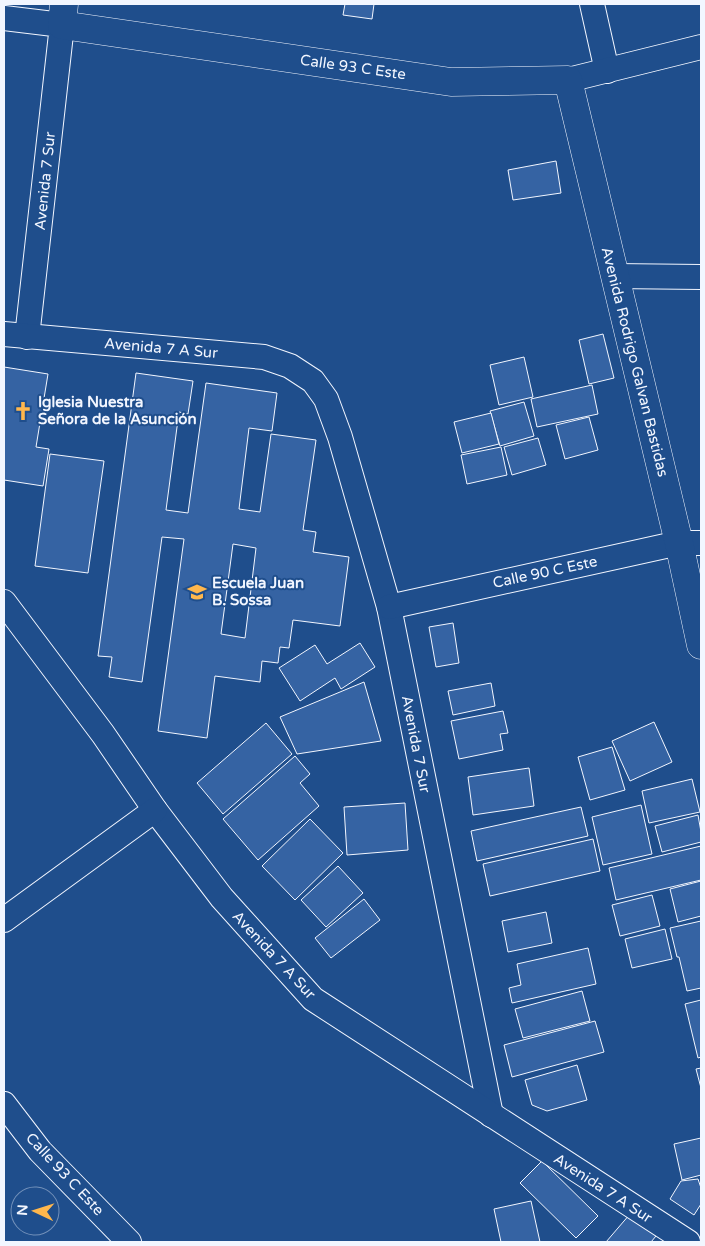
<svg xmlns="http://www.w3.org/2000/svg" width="705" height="1246" font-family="'Varela Round',sans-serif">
<rect width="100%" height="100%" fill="#1f4e8c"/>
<g fill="#3563a3" stroke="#f2f6ff" fill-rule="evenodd">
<polygon points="345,4 374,4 372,19 343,15"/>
<polygon points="556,161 561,193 513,200 508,170"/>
<polygon points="603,334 614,378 589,384 579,340"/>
<polygon points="524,357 533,397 499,405 490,365"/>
<polygon points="4,367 48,374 36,447 49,449 43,486 4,480"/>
<path d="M136,373l57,8 -5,33 -9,-2 -13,98 22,3 18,-130 71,10 -5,38 -23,-3 -10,81 21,3 11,-78 45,6 -13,90 13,2 -3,20 36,5 -9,69 -47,-6 -4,28 -9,-1 -2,16 -16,-2 -2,21 -45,-6 -8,62 -49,-7 26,-192 -22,-2 -20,145 -33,-5 3,-20 -14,-1zM233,544l23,4 -11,90 -24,-4z"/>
<polygon points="592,385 598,414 537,427 531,399"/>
<polygon points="524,402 534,436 500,446 490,411"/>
<polygon points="491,413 499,444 462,453 454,422"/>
<polygon points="589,417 598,450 565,459 556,425"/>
<polygon points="538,438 546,465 512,475 504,447"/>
<polygon points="501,447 507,475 467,484 461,455"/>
<polygon points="50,454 104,461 88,573 35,566"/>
<polygon points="453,623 459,663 436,667 429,627"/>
<polygon points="360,643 375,667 341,689 335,678 300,701 279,668 315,645 327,664"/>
<polygon points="364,682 381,741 297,754 280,717"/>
<polygon points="491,683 495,706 453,715 448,691"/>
<polygon points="503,711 508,733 500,734 503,750 459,759 451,721"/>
<polygon points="654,722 672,762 630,781 612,741"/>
<polygon points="266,723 292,754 223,814 197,783"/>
<polygon points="612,747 625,790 590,800 578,757"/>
<polygon points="295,756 310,774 300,783 319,806 258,860 223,819"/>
<polygon points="529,768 534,806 473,815 468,777"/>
<polygon points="692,779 700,812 649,823 642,791"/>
<polygon points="405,803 408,850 347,855 344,807"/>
<polygon points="641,805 652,854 603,865 592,817"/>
<polygon points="581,807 588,836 477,861 471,831"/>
<polygon points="698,815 701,832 701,842 662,852 655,826"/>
<polygon points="310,819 343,853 295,900 262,866"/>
<polygon points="593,839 600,871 490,896 483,864"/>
<polygon points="701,846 701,880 616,900 609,868"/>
<polygon points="338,866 363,893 326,927 301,900"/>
<polygon points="701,881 701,916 678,922 670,889"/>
<polygon points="652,895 660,926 620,936 612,905"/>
<polygon points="364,899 380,920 331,958 315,938"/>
<polygon points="546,912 552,943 508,952 502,921"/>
<polygon points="701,921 701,988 687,991 679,957 677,957 670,928"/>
<polygon points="665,929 672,959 632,968 625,939"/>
<polygon points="588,948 596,984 512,1003 509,988 521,985 517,964"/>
<polygon points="582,991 590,1021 523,1038 515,1009"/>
<polygon points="701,1000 701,1057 698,1058 685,1004"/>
<polygon points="595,1021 604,1052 512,1077 504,1045"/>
<polygon points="577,1065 587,1100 547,1111 532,1105 525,1080"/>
<polygon points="701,1068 701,1088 696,1069"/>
<polygon points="701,1138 701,1175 682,1180 674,1144"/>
<polygon points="542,1161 598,1216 576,1238 520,1183"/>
<polygon points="698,1179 701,1188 701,1204 694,1215 670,1199 681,1181"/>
<polygon points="531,1201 540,1242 501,1242 494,1209"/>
<polygon points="630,1214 656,1236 651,1242 606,1242"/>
</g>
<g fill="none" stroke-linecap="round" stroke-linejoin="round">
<g stroke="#f2f6ff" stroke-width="26">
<g id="street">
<polyline points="592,4 607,71"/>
<polyline points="4,18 62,25 27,337"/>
<polyline points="568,80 701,47"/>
<polyline points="614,276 701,277"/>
<polyline points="4,334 264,357 290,366 313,381 326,399 340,437 389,607 491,1115"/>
<polyline points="4,602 103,734 155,810 222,898 313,999 688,1242"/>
<polyline points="389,607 679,543 701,543"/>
<polyline points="4,920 155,810"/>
<polyline points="4,1104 40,1151 129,1242"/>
</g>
</g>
<g stroke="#f2f6ff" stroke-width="29">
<polyline id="secondary" points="64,4 62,25 451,82 568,80 679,543 701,645"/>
</g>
<use href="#street" stroke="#1f4e8c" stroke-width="24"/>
<use href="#secondary" stroke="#1f4e8c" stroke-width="28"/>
</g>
<defs>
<g id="church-bare" transform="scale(1.5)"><path d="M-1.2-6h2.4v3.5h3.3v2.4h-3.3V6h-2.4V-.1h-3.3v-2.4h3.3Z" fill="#ffb74d" stroke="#1f4e8c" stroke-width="2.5" paint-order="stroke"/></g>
<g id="school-bare" transform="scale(1.5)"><path d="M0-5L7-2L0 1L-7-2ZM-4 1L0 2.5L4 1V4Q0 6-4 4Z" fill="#ffb74d" stroke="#1f4e8c" stroke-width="2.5" paint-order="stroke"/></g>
</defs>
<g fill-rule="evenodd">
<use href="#church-bare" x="23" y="411"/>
<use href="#school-bare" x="197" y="592"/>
</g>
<g text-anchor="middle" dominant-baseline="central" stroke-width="4" stroke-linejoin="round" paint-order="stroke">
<g font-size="15" fill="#f2f6ff" stroke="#1f4e8c">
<text transform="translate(353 67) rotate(8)">Calle 93 C Este</text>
<text transform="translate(45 181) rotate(-84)">Avenida 7 Sur</text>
<text transform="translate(161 348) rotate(5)">Avenida 7 A Sur</text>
<text transform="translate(635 362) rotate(76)">Avenida Rodrigo Galvan Bastidas</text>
<text transform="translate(545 572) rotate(-12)">Calle 90 C Este</text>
<text transform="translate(416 744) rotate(79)">Avenida 7 Sur</text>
<text transform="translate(274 955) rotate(47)">Avenida 7 A Sur</text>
<text transform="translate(65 1174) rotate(47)">Calle 93 C Este</text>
<text transform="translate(603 1188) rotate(33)">Avenida 7 A Sur</text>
</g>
<g font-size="15" font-weight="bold" fill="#f2f6ff" stroke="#1f4e8c" text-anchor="start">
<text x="38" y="402">Iglesia Nuestra<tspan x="38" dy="17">Señora de la Asunción</tspan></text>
<text x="212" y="583">Escuela Juan<tspan x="212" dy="17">B. Sossa</tspan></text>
</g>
</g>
<rect width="705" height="1246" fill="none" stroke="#f2f6ff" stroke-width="10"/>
<g transform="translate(35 1211) rotate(274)"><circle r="24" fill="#1f4e8c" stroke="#7391ba"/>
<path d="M0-4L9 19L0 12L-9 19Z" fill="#ffb74d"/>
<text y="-8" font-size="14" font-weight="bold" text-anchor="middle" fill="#f2f6ff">N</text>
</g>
</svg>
